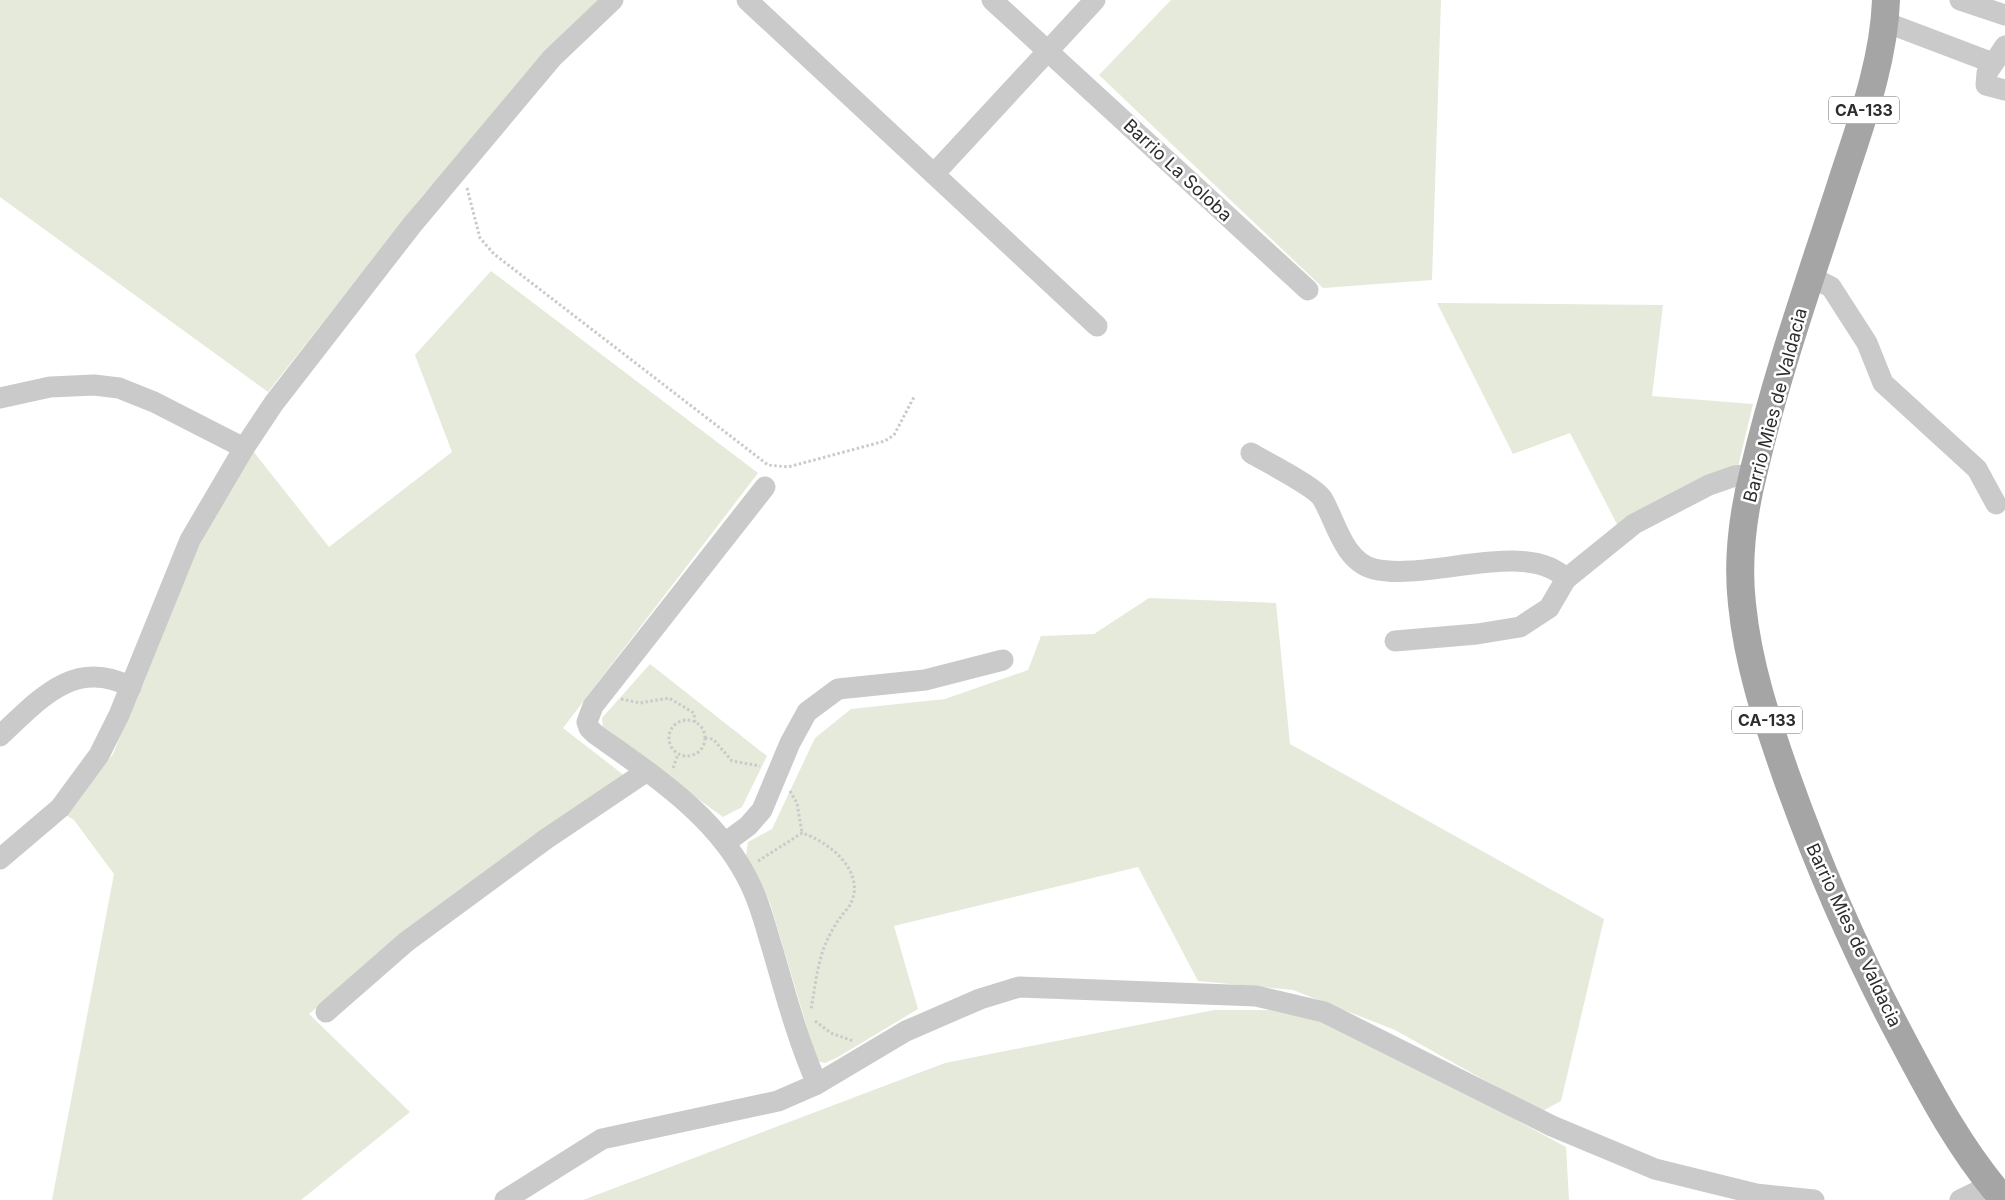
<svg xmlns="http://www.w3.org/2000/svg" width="2005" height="1200" font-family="Inter,sans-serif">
<rect width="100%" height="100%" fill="#fff"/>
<g fill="#e5eadb">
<polygon points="0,0 600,0 423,195 268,392 0,197"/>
<polygon points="1171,0 1441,0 1432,280 1323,288 1099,75"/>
<polygon points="491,271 758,473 563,728 625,776 466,886 309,1014 410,1112 301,1200 52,1200 114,874 74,820 66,815 113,754 199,541 253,451 329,547 452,452 415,355"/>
<polygon points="1437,303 1663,305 1652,396 1753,404 1738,467 1619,528 1570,433 1513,454"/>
<polygon points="1149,598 1276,603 1290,744 1604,919 1561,1101 1541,1112 1395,1030 1293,990 1198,981 1138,867 894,926 918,1009 838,1057 825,1063 817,1061 770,903 746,855 748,842 772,829 815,738 851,709 945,699 1028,670 1041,636 1094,634"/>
<polygon points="650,664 767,756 742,807 723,817 603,730 602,718"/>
<polygon points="1214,1010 1288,1010 1341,1029 1439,1078 1566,1147 1569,1200 583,1200 945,1063"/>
</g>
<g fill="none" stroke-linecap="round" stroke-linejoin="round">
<g stroke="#cacaca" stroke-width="3" stroke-dasharray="2.5 2.5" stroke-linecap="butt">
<polyline points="467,188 480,238 494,254 768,465 788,467 885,441 894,435 914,397"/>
<polyline points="621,699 640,703 669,698 694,713 695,722"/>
<circle cx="687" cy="738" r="18"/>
<polyline points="705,738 713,739 732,761 760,766"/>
<polyline points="673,768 678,754"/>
<polyline points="790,791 797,803 802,833"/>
<path d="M758,861l44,-28c26,8 64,38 49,70 -2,5 -8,10 -11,15 -6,8 -11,18 -15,27 -8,20 -10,43 -14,64"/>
<polyline points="815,1021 831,1033 853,1041"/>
</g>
<g stroke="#cacaca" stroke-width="21">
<polyline points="747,0 1097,326"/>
<polyline points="992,0 1308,290"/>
<polyline points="1960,0 2005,15"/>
<polyline points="1885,22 1993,63"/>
<polyline points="2005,46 1987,73 1986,85 2005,90"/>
<polyline points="934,174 1095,0"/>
<polyline points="1811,277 1831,287 1867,343 1883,383 1977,469 1996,504"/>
<polyline points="0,398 50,387 94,385 119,388 154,402 244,448"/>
<path d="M1251,453c15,9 63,33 71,45 14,23 21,63 52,71 54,13 154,-31 192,10"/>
<path d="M765,487l-172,219 -6,16 2,6 6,6c59,42 125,84 156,152 10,20 15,43 22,65 13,45 25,90 44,133"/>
<polyline points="1395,641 1477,634 1520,627 1549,608 1566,579 1634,524 1709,485 1735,476 1753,474"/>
<path d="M0,736c39,-36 74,-79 131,-49"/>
<polyline points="725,843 748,826 762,810 790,743 807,712 838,689 925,680 1003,660"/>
<polyline points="0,859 60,808 99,755 119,715 190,540 244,448 274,403 412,225 552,58 613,0"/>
<polyline points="326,1012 406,942 546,839 647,771"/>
<polyline points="505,1200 602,1139 778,1101 817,1084 906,1031 980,999 1019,987 1256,996 1324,1012 1552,1126 1655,1169 1756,1194 1814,1200"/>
<polyline points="1960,1200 1991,1185"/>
</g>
<path stroke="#a5a5a5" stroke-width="28" d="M1886,0c-2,61 -25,123 -44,181 -31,96 -65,191 -88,289 -11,43 -17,90 -12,134 6,61 25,117 45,174 32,90 69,175 114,259 30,57 60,114 103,163"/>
</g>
<g text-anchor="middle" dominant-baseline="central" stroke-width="5" stroke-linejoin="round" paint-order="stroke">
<g fill="#fff" stroke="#6c6c6c" stroke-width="1">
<rect x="1829" y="96.5" width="70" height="27" rx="4"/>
<rect x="1732" y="706.5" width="70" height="27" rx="4"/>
</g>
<g font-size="16" font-weight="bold" fill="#2d2d2d">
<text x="1864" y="110">CA-133</text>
<text x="1767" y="720">CA-133</text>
</g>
<g font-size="18" fill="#2d2d2d" stroke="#fff">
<text transform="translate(1178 170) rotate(43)">Barrio La Soloba</text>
<text transform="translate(1775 405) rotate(-75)">Barrio Mies de Valdacia</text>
<text transform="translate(1854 935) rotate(65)">Barrio Mies de Valdacia</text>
</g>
</g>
</svg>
